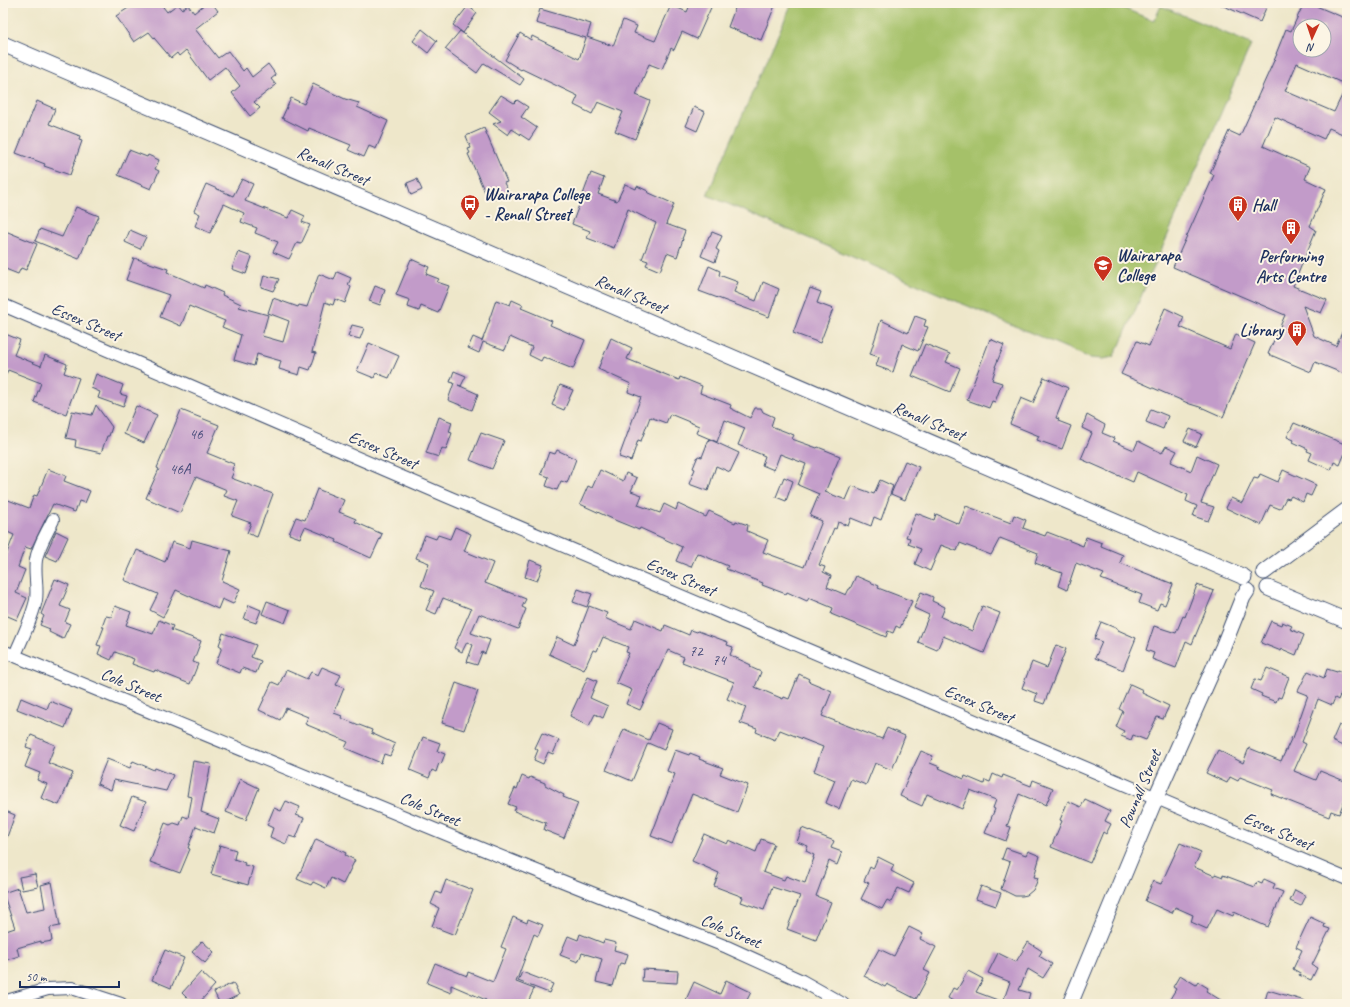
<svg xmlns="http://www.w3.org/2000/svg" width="1350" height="1007" font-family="Caveat,sans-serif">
<rect width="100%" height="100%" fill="#fcf5e5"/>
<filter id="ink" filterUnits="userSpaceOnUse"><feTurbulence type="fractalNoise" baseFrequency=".025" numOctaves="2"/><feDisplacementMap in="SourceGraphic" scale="8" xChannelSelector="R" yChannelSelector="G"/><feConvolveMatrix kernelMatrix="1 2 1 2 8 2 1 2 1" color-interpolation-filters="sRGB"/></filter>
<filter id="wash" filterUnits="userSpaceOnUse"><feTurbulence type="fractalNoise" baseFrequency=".012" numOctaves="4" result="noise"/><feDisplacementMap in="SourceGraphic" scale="16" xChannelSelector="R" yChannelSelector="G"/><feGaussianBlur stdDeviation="0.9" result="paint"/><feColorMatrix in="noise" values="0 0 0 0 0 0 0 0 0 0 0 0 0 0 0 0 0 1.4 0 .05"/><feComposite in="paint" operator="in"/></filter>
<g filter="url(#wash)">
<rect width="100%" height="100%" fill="#eee7ca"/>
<polygon fill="#a5c169" stroke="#607864" points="792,3 1111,3 1154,21 1161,6 1251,44 1120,345 1113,357 1103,359 1090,358 707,195"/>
<g id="blocks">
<g fill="#c29bc9" fill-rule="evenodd">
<polygon points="136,3 160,3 167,12 178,4 182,9 188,5 194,13 206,3 212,3 218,11 195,29 218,58 228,51 243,71 246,68 252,77 268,64 276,75 271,79 276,85 254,102 260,108 250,116 232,93 240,86 225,67 208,80 186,50 179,56 177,53 171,58 149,32 134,42 116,16"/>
<polygon points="691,3 713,3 697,39 682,32 674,50 671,48 662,69 649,64 636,95 650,101 635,139 615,131 623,112 598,102 592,114 574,105 578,96 522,69 521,70 505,60 520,33 531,40 532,36 579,59 586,38 536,23 540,9 591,24 587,37 613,46 623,20 637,26 634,33 655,41 671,5 687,12"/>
<polygon points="737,3 776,3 761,40 728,27"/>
<polygon points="1217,3 1268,3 1260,22"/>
<path d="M1304,3h5l38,16v117l-18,-8 -5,11 -49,-22 -12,29 47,21 -5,12 21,10 -16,37 6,4 -23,56 34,14 -6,13 -18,-7 11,30 22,10 11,-25v54l-32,-13 -4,10 -43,-18 17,-39 -112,-48 41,-92 -4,-2 19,-42 11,5 37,-82h-1l10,-25 5,2zM1300,26h24v24h-24zM1297,63l50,22 -13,27 -49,-21z"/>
<polygon points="468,6 477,13 463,33 453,25"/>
<polygon points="422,29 437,41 428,53 413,41"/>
<polygon points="460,31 524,79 520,85 484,63 477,73 445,49"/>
<polygon points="313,84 345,99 359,103 357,107 388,121 376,149 369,146 364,157 348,150 351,145 309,128 308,131 282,118 291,98 304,104"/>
<polygon points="501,95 514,103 517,100 528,107 521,117 537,128 529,140 512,129 508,135 493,124 501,121 489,112"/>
<polygon points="37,101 55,109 49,124 80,136 79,140 82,141 70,175 44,166 45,164 16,153"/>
<polygon points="694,107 705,112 697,131 686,126"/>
<polygon points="484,128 507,182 504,183 509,193 494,199 490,190 485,192 468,154 470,153 468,149 471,148 466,136"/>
<polygon points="129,150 147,157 148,155 159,160 155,169 159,171 151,189 118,175"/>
<polygon points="591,173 604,178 598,194 617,201 625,184 636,189 637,186 648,191 647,192 674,204 666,224 685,231 682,239 683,239 677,257 667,253 660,271 646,265 648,261 642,259 656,223 628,209 614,248 587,238 590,231 572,224"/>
<polygon points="242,179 253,184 245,201 288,218 292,210 305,216 302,222 310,225 301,244 297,243 289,259 273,252 278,242 255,233 257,228 241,222 244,213 224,204 210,233 195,226 200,214 194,211 206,184 233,196"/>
<polygon points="417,179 422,190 411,195 407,183"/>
<polygon points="76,207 99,216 90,236 89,235 79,259 35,241 40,229 62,237"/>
<polygon points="3,230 37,244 26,270 21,268 18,274 3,268"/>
<polygon points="130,230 146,237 140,249 125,242"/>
<polygon points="712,232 722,236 716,249 719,251 715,262 701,256 709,236 710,236"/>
<polygon points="238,252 252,257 246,274 232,269"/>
<polygon points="134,258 168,269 167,272 204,288 205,285 223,293 222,295 241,304 239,307 268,315 262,336 283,342 289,321 268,313 273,298 298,307 299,305 307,307 319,274 334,280 337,272 351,278 348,285 351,287 345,303 335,299 333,305 325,302 312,352 316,353 310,370 301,367 299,375 279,369 281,361 257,354 254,366 234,360 241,335 222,327 225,321 189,306 181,326 160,317 169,295 126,280"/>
<polygon points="411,259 429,267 426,274 439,279 437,282 449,286 438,313 421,306 419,311 408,307 410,300 396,295"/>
<polygon points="709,266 720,271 719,275 738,282 734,292 756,301 763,282 779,289 769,317 699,291"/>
<polygon points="264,275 279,279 273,291 261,287"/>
<polygon points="375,286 385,290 380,305 369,301"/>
<polygon points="810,288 821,292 817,303 833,309 820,343 793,333"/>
<polygon points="496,300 510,305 512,300 523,305 521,308 552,321 550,325 585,340 573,369 543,357 541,361 529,355 532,347 510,337 505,350 483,342 479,353 468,348 473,337 482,341 490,320 489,320"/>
<polygon points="1165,308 1184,317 1180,327 1230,349 1236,334 1255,343 1223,417 1203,408 1190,404 1121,374 1137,341 1149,346"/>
<polygon points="915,316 926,320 924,326 928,327 918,351 902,344 893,372 876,366 879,357 870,354 881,320 908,333"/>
<polygon points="352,325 364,328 360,339 348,336"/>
<polygon points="3,333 20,340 14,355 41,366 45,355 67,364 64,373 79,378 66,414 34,402 41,383 8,370 3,381"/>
<polygon points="611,338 632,348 627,359 679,380 680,377 702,386 700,393 731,405 730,408 750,418 755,408 761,408 763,412 774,417 771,426 794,435 792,439 817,448 818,447 840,456 825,492 846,500 852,486 874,494 880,480 893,486 881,520 874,517 871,526 851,518 848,526 838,522 836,529 834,528 819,565 825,567 823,572 831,576 827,587 846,595 849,589 850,589 856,576 879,586 878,588 912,601 900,628 896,626 893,633 888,631 886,637 831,614 833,608 809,598 807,601 787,592 786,594 762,585 763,583 726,569 728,566 697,553 691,567 676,561 682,547 640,528 639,530 617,521 580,504 588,486 592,488 600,470 623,481 626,473 637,478 631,491 642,495 638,505 660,513 664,504 676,510 678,504 706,517 709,511 735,523 736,521 748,525 747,531 768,540 763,552 804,567 822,521 810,516 819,494 798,485 806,464 780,454 774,470 762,465 765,456 738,445 745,428 725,420 717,442 696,433 699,426 670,414 666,423 650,417 641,441 638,440 631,461 619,457 641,397 628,392 631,384 598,369"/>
<polygon points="990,339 1004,345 995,367 996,367 992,380 1002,383 995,402 992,401 989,408 967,400"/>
<polygon points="369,343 399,356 389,378 376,373 374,378 357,371"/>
<polygon points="925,344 950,354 946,362 960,368 950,392 912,376"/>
<polygon points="454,371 466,376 461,386 458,385 478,394 472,410 448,400 454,383 450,382"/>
<polygon points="96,374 123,385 120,394 127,396 123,407 98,398 100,392 91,388"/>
<polygon points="1044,377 1068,388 1056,418 1059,419 1058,421 1071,426 1062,449 1037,440 1039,436 1010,424 1021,398 1033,403"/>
<polygon points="560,385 573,390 564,410 552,405"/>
<polygon points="96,405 112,427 109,436 107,436 101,453 75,447 76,440 66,438 72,411 92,415"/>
<polygon points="136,406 157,415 144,443 124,434"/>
<polygon points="1151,409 1168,416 1163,429 1146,422"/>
<polygon points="181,410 219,425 207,453 234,464 232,470 234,471 231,478 273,494 257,537 247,533 251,523 232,516 238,501 224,496 227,490 196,477 180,513 146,498 159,469 157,468"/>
<polygon points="1087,415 1105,425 1102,433 1114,438 1113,441 1134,450 1138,441 1162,453 1166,446 1177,451 1171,462 1191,471 1197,455 1217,464 1201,503 1214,507 1208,521 1193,516 1197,506 1186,501 1188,495 1137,472 1133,482 1081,459 1092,433 1082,428"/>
<polygon points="439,417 452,422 449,432 452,433 446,450 442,448 439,457 426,453"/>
<polygon points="1294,423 1347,445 1347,448 1340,465 1334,462 1331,470 1309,460 1312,453 1307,451 1308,449 1293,442 1294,440 1287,437"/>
<polygon points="1190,429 1202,434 1196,447 1184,441"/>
<polygon points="481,433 504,441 492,469 470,460"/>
<polygon points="709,439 739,453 730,472 716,466 708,491 689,484 695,469 693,468 698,456 702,457"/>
<polygon points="557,450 576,459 567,483 561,481 557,490 546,486 549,477 541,474 549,452 555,454"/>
<polygon points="905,461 919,467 905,500 891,494"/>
<polygon points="48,469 66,476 64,481 90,491 85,503 79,501 75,512 53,504 31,549 25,547 18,567 25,570 16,593 27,598 17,620 3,614 3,563 14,535 3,530 3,498 29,508 34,495 37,496"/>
<polygon points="1283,470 1316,485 1311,496 1306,494 1303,502 1291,496 1289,499 1286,498 1280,509 1270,505 1261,525 1226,508 1231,498 1242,503 1254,478 1258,479 1260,474 1278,482"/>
<polygon points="784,477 793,481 786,501 776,497"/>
<polygon points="317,489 344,500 339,512 356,519 355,522 382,534 371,558 336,542 337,540 305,527 300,538 289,534 296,517 305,520"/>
<polygon points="966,506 1011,523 1014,515 1026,520 1023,528 1045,536 1047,532 1083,546 1086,537 1102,543 1101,546 1123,555 1120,563 1173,584 1165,605 1160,603 1157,610 1139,603 1142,595 1101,579 1104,574 1076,563 1067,590 1058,586 1062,573 1035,563 1038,553 1000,538 991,555 960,543 957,551 941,545 930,571 915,564 921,549 908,544 910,538 906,537 916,513 934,520 936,514 959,524"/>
<polygon points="455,527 471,534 464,551 493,563 485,583 526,599 522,607 526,609 518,629 479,614 471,633 490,640 485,654 482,652 477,665 467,662 473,645 467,642 462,652 454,648 471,609 443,598 436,614 426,610 434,591 421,586 429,563 416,558 425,535 436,539 438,535 450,539"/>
<polygon points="56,531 68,537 57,561 45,556"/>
<polygon points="192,540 231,551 222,581 240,589 233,604 222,599 218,609 176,590 163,617 150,610 158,594 124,580 137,550 165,562 172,542 190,548"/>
<polygon points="530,560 543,565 537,581 525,577"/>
<polygon points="55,579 69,585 60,606 70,610 65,622 70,624 63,639 49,632 50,629 40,625 44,616 41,614"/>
<polygon points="1197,585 1214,591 1192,644 1186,641 1176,668 1152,659 1154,653 1146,650 1154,626 1176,633 1183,616 1185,617"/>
<polygon points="578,589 592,594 587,607 573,602"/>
<polygon points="921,592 933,597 932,601 945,607 941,617 972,631 982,606 1000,613 984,653 943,636 937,650 918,642 929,615 914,608"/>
<polygon points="267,601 290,610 285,623 262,614"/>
<polygon points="249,605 261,610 256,623 244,619"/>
<polygon points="115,606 131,612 126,625 153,634 159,620 173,626 171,630 201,641 193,662 198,664 190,684 155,670 154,672 132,664 134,659 115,652 111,660 98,654 101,646 97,645 104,627 102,627 106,616 111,617"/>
<polygon points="589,606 607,613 605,618 609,620 631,629 635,619 663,631 665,625 689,635 691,630 697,632 698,631 728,642 727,645 733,647 730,655 751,665 750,667 761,672 755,687 783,699 784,697 789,699 799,674 809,679 808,681 832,691 822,716 882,739 887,728 905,736 892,770 875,763 866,785 851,779 839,809 826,803 835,780 814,771 823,747 780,730 775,740 756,732 757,729 740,723 746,707 727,699 734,682 682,662 684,657 668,650 640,710 626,704 632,690 616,683 629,653 626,652 628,647 603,637 597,651 593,650 584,670 549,654 557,637 574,645"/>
<polygon points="1271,621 1281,625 1282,622 1292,626 1290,629 1304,635 1296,655 1282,649 1281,651 1261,643"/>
<polygon points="1101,622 1118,629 1118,630 1136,638 1123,670 1095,658 1102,642 1094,639"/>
<polygon points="223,633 256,645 251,657 261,661 256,673 242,668 240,673 216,663 222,647 219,645"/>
<polygon points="1056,645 1066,649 1044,704 1035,701 1037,694 1022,688 1032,662 1047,668"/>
<polygon points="322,667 341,675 336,685 344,688 334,713 342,716 341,718 372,730 371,733 395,744 390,756 384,754 381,763 345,748 348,742 305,724 308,717 286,708 280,720 259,710 272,682 279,685 286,670 307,679 311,672 318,675"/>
<polygon points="1267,668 1289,677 1281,698 1278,697 1276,702 1261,696 1262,694 1251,689 1255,679 1261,681"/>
<polygon points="1327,669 1337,672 1338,670 1347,674 1347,684 1343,694 1341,693 1338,700 1335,698 1332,705 1318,699 1302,742 1306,744 1294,771 1316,780 1320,771 1347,782 1347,794 1339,814 1331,811 1329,817 1271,794 1273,790 1240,777 1238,781 1230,777 1227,783 1206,773 1218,750 1243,763 1249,748 1281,761 1292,737 1293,738 1308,695 1298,691 1308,671 1324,678"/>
<polygon points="588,677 597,681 590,698 608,706 603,718 595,714 589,726 570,716"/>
<polygon points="456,683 478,691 464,730 442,723"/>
<polygon points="1130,684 1143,690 1142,693 1169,706 1163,719 1157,717 1146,740 1133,735 1131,740 1121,736 1124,731 1116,727 1123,711 1119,709"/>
<polygon points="21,698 47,709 50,701 72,710 65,728 17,709"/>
<polygon points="657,723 672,729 664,750 648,743 632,781 606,770 624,729 649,740"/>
<polygon points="1339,725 1347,729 1347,748 1332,741"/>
<polygon points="542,733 559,740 553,754 548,752 543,764 534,760 538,750 535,748"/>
<polygon points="31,735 55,745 48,763 73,773 59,805 41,798 47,784 37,780 40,773 25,767 32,749 26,747"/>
<polygon points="423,737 440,743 437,751 445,754 441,764 439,763 436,772 432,770 429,778 410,770"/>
<polygon points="675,750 689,755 690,753 700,757 699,759 723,768 720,774 748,785 737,812 692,794 672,844 651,836 675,774 667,771"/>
<polygon points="921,751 933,756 930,763 940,767 939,768 964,779 965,776 984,784 985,780 990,782 993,774 1002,778 1003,775 1031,786 1033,780 1053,788 1046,805 1019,794 1007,826 1011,827 1006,841 985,833 995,809 993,808 996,800 970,790 962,809 927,794 922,806 900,796"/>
<polygon points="107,759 130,768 133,761 154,770 155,768 173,775 166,791 114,780 111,790 97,784"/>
<polygon points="193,761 211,764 201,812 219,819 214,833 196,826 188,848 190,849 180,873 150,862 165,823 170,825 174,823 180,825 183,816 188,818 192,797 187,796"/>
<polygon points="522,776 529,779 530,777 545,783 545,785 564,795 563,797 578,803 564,838 544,830 546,823 514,811 516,807 508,804 515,788 517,789"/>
<polygon points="240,779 259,788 246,820 226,812"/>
<polygon points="132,797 146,802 134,831 120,825"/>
<polygon points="1085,799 1110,811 1105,821 1111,824 1106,834 1103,832 1090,863 1051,847 1062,821 1060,820 1068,801 1081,807"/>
<polygon points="286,801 300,807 296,815 304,818 296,838 289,836 286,844 270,837 273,828 267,825 274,808 281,811"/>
<polygon points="3,810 15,815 4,845 3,844"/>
<polygon points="802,828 834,841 831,848 842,852 837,865 829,861 816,896 831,902 816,940 787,929 800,896 772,887 764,910 741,902 743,897 714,886 719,873 692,861 704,834 727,844 729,840 756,852 761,839 774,844 763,872 784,880 786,876 805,883 814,858 813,858 814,855 806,851 808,846 797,842"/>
<polygon points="316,839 346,853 345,855 355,860 343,884 331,878 326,888 313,882 311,885 297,879"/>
<polygon points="1180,843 1201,852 1194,867 1215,876 1215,874 1223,877 1223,875 1255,887 1257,882 1262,884 1264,879 1275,884 1273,888 1283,892 1268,927 1234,912 1233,916 1217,909 1207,929 1191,922 1193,915 1175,907 1172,913 1145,901 1153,881 1161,884"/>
<polygon points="220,845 236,850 234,859 245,863 244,865 253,867 248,885 211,874"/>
<polygon points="1006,848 1026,855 1028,851 1040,856 1034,877 1038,878 1036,884 1033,890 1027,895 1022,896 1015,896 1001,889 1010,862 1002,859"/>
<polygon points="878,857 894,865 891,871 914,883 909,893 898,888 891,902 887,900 882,909 861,899 869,883 864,881 870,867 873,869"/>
<polygon points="35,874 38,887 22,890 19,877"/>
<polygon points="446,880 473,890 455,935 432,926 439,908 431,904 436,892 441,894"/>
<polygon points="52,882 60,926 50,928 52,941 41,943 41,941 17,948 19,956 6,960 3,949 3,932 15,928 3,893 18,888 26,912 45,908 41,885"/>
<polygon points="981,886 1001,893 996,906 976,899"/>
<polygon points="1295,890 1306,896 1301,906 1290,901"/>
<polygon points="513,917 527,923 528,919 543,925 538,936 534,934 516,982 534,989 527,1004 484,1004 486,1000 451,985 451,993 427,983 435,963 467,976 468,972 493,982 506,949 501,947"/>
<polygon points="1310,917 1325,924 1324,927 1330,929 1312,965 1317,968 1311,980 1299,975 1300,973 1293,969 1302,950 1296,947"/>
<polygon points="909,927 923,934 920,939 936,947 924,970 930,973 916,999 887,984 885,987 864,976 879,949 894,956"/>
<polygon points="580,934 603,943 604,940 616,943 614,950 628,954 625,964 620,963 613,986 596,982 602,959 582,953 578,962 560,955 568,936 578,940"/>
<polygon points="202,941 214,952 205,963 192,952"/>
<polygon points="1028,942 1042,951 1039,956 1052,964 1043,978 1028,969 1019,990 1030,993 1027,1004 952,1004 953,1001 948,998 953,988 957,990 968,971 983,979 976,992 1003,1002 1010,982 988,973 998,953 1016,962"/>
<polygon points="165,950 184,958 171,988 152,980"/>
<polygon points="643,969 678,971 677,983 642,981"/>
<polygon points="201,972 215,985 198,1004 193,1004 182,993"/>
<polygon points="522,972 553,984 549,993 518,981"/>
<polygon points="1180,975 1196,985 1198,982 1208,988 1206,991 1227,1004 1178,1004 1170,999 1176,989 1173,987"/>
<polygon points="726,980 751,992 746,1002 740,1000 739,1002 743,1004 684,1004 694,982 720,994"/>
<polygon points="233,983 239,995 220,1004 214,992"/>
<polygon points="1268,990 1305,1001 1305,1004 1264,1004"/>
</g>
</g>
</g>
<g filter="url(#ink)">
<use href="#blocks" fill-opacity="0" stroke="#3b4b6e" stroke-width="1"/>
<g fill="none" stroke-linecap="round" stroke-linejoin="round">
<g stroke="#3b4b6e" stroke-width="14">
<g id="minor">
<polyline points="3,305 446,496 1347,879"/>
<polyline points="3,651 487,851 727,947 802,981 843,1004"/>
<path d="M15,655c7,-17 17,-36 21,-55 2,-13 -2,-27 0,-40 2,-14 11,-27 17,-40"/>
<polyline points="3,1002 48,989 72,988 121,1004"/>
</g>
</g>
<g stroke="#3b4b6e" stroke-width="17">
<g id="tertiary">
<polyline points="3,44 1244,577"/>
<polyline points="1264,572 1347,510"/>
<polyline points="1268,588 1347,621"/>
<polyline points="1070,1004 1156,797 1223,647 1243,597 1247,591"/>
</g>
</g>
<use href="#minor" stroke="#fff" stroke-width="12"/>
<use href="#tertiary" stroke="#fff" stroke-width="15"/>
</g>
</g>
<defs>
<g id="bus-pin" transform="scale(1)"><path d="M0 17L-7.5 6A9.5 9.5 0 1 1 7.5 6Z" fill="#c8321e" stroke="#fcf5e5"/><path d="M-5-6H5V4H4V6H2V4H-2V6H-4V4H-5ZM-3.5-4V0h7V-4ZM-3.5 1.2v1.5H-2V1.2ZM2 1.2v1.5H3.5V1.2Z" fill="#fff"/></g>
<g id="building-pin" transform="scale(1)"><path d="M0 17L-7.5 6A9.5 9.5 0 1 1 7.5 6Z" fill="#c8321e" stroke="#fcf5e5"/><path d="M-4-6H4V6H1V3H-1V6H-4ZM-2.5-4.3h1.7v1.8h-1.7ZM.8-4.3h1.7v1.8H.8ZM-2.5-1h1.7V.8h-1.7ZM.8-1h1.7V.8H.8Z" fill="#fff"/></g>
<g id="school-pin" transform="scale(1)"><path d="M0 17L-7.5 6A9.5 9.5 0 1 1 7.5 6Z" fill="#c8321e" stroke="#fcf5e5"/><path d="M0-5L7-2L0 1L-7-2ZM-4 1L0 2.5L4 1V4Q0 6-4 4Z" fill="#fff"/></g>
</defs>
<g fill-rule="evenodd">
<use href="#bus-pin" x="470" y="204"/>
<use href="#building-pin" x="1238" y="205"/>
<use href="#building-pin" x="1291" y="228"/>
<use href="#school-pin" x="1103" y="265"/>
<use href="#building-pin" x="1297" y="330"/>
</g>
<g text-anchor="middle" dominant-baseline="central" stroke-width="4" stroke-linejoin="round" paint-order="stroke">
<g font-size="15" fill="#454a79">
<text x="196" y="434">46</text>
<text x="180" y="469">46A</text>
<text x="696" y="651">72</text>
<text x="719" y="660">74</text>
</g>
<g font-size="17" fill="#1b2f5e" stroke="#fcf5e5">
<text transform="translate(333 166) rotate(23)">Renall Street</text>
<text transform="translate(631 294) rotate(23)">Renall Street</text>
<text transform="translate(86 322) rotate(23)">Essex Street</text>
<text transform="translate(929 421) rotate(23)">Renall Street</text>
<text transform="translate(383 450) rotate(23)">Essex Street</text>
<text transform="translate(681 577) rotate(23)">Essex Street</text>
<text transform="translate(131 685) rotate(23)">Cole Street</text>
<text transform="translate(979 704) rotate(23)">Essex Street</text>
<text transform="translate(1140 789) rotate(-67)">Pownall Street</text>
<text transform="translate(430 809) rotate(23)">Cole Street</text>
<text transform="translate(1278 831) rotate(23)">Essex Street</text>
<text transform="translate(731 931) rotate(23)">Cole Street</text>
</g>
<g font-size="17" font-weight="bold" fill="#1b2f5e" stroke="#fcf5e5" text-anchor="start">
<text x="484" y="194">Wairarapa College<tspan x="484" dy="20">- Renall Street</tspan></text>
<text x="1252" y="205">Hall</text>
<text x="1117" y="255">Wairarapa<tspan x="1117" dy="20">College</tspan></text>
<text x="1291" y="256" text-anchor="middle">Performing<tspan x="1291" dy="20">Arts Centre</tspan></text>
<text x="1283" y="330" text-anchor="end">Library</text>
</g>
</g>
<rect width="1350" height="1007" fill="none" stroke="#fcf5e5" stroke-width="16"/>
<g transform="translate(1312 38) rotate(183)"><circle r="19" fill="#fcf5e5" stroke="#a2a6af"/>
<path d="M0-3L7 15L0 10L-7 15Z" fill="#c8321e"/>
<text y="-6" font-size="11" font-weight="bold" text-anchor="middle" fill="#1b2f5e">N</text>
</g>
<path d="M20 981v6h99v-6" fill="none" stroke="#1b2f5e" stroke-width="2"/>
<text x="26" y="981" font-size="12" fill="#1b2f5e" stroke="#fcf5e5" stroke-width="3" paint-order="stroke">50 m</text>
</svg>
